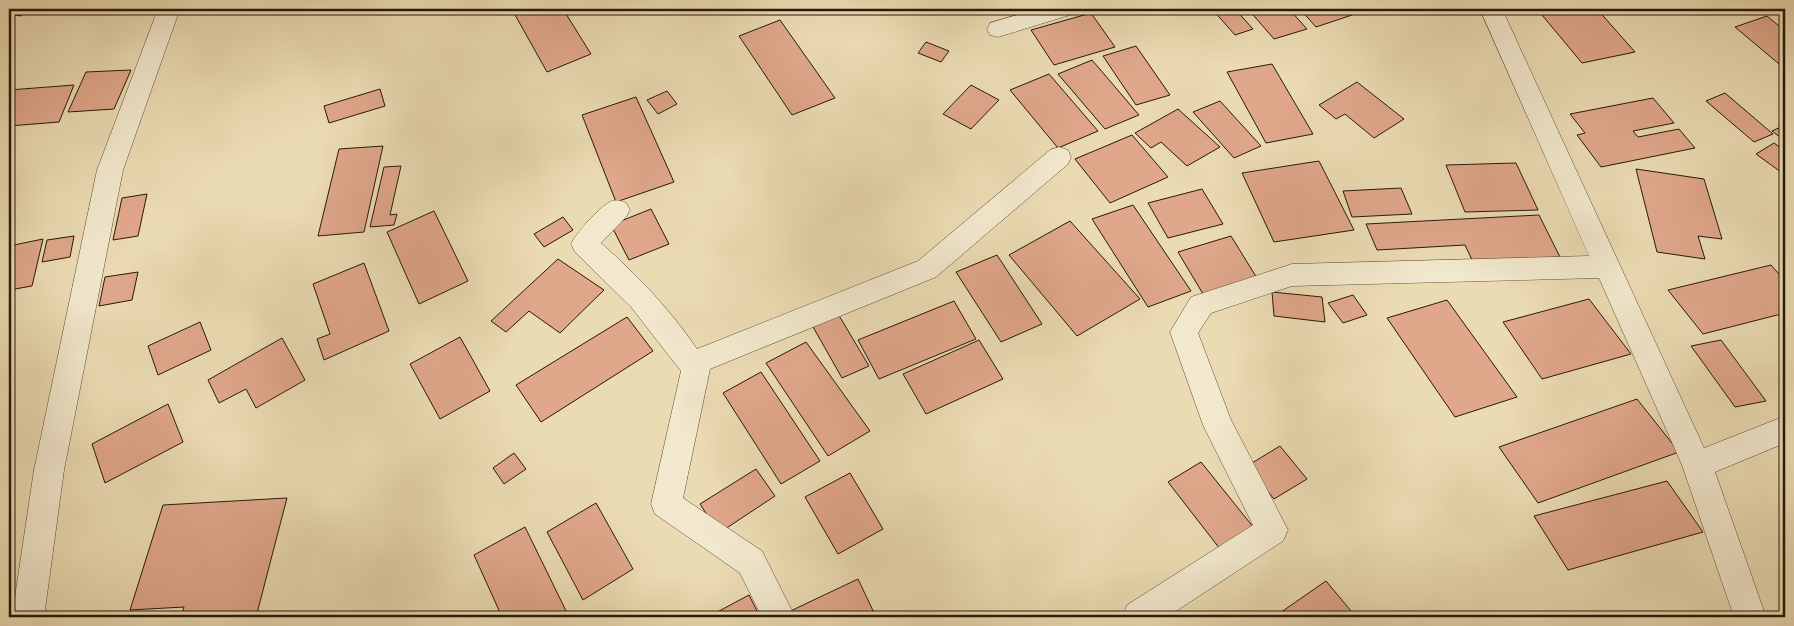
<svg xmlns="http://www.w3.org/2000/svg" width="1794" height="626" font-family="'Libre Caslon Text',serif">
<rect width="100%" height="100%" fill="#ebdbb2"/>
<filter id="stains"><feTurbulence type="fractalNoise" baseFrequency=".004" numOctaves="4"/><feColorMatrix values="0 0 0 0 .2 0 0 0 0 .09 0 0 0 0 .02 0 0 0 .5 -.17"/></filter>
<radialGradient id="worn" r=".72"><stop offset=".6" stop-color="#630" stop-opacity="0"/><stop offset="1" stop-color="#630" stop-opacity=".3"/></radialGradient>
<g fill="#e0a78a" stroke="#28180a">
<polygon points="9,9 27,9 21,16 9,14"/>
<polygon points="380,9 404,9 382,15"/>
<polygon points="526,9 563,9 591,54 547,72 514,13"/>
<polygon points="1212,9 1235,9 1253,29 1235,35"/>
<polygon points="1248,9 1289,9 1307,29 1274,39"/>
<polygon points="1300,9 1354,9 1358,13 1316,27"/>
<polygon points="1537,9 1597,9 1635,52 1582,63"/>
<polygon points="1091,13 1115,47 1054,65 1031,30"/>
<polygon points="1767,16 1785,31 1785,69 1735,27"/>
<polygon points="780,20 835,98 792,115 739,36"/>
<polygon points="926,42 949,51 941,62 918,53"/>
<polygon points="1136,46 1170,95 1136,105 1103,56"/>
<polygon points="1092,60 1139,115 1105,129 1058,74"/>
<polygon points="1272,64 1313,134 1266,143 1227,72"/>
<polygon points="131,70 114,109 68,112 86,72"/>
<polygon points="1049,74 1098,131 1058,148 1010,90"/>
<polygon points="1357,82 1404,119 1374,138 1345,114 1336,119 1319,105"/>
<polygon points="74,85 59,122 9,126 9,90"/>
<polygon points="971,85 999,100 971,129 943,114"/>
<polygon points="380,89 385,106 329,123 324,106"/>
<polygon points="667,91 677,104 658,114 647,100"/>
<polygon points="1725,93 1773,134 1754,142 1706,101"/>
<polygon points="636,97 674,182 616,202 582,115"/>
<polygon points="1653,98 1674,123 1633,131 1638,137 1679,129 1695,148 1601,167 1577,135 1585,133 1570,114"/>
<polygon points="1220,101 1261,146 1234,158 1193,112"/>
<polygon points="1178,109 1220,147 1187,166 1161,142 1151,148 1135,133"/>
<polygon points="1785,125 1785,141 1772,131"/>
<polygon points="1132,135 1168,177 1110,203 1075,159"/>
<polygon points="1774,143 1785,151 1785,175 1756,154"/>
<polygon points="383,146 364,232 318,236 339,149"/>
<polygon points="1319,161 1354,230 1274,242 1242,173"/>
<polygon points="1516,163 1538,210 1465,212 1446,165"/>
<polygon points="401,166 390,215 397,214 394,225 370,227 384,167"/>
<polygon points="1636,169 1704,179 1722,239 1698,236 1705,259 1657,252"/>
<polygon points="1401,188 1412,214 1352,217 1343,191"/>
<polygon points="1202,189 1223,224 1168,238 1148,203"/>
<polygon points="147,194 138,236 113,240 122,198"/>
<polygon points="1133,205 1191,291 1148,307 1092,219"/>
<polygon points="651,209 669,244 629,260 611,225"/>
<polygon points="434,211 468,281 419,304 387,232"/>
<polygon points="1539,215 1560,257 1473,262 1465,245 1377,250 1366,224"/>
<polygon points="563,217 573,230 544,247 534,234"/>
<polygon points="1070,221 1140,299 1077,336 1009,255"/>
<polygon points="74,236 70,257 42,262 47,240"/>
<polygon points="1231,236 1260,283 1206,299 1178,252"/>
<polygon points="43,239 32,286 15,289 13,297 9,298 9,246"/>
<polygon points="997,255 1042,324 1001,342 956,272"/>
<polygon points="558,259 604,290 560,333 529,311 506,332 491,321"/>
<polygon points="364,263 389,331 324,360 317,339 330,334 313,284"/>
<polygon points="1771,265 1785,281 1785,313 1703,334 1668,290"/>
<polygon points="138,272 132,300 99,306 105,277"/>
<polygon points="1272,292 1322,297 1325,322 1274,316"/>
<polygon points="1353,295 1367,315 1343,323 1328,303"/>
<polygon points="1589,299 1631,354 1542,379 1503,322"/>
<polygon points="1447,300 1517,397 1455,417 1387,318"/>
<polygon points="954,301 976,339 879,379 858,340"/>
<polygon points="834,307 869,366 842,378 808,318"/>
<polygon points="627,317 653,351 541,422 516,385"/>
<polygon points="200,322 211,350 158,375 148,346"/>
<polygon points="460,337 490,391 440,419 410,364"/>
<polygon points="282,338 305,380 256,408 246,389 219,403 208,380"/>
<polygon points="979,340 1003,379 926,414 903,374"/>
<polygon points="1721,340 1766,401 1735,407 1691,346"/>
<polygon points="806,342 870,431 828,456 766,363"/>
<polygon points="761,372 820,461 781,484 723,393"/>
<polygon points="1637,399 1679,452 1538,503 1499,447"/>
<polygon points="168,404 183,442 105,483 92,444"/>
<polygon points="1280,446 1307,479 1274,499 1247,466"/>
<polygon points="514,453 526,469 504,484 493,468"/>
<polygon points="1201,462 1254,528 1220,549 1168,482"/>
<polygon points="756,469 775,496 719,533 700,504"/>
<polygon points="850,473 883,529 838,554 805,497"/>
<polygon points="1667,481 1703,532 1568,570 1534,516"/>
<polygon points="287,498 256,617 181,617 184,607 130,610 163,505"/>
<polygon points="596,503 633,569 583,600 547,532"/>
<polygon points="525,527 569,617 502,617 474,555"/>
<polygon points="858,579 876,617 783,617 782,615"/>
<polygon points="1326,581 1356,617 1274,617"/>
<polygon points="749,595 760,617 708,617"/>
</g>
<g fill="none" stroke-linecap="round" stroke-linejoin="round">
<g stroke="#594934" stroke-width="1">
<g id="minor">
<polygon points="156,9 178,9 177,17 123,170 64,470 44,617 12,617 34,470 97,170 155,17"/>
<polygon points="1037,9 1073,9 1070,15 998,37 990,35 987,29 990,23"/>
<polygon points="1480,9 1502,9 1704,448 1785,416 1785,443 1715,472 1766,617 1734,617 1682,465 1599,278 1292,286 1211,313 1198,333 1231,420 1288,530 1283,541 1167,617 1123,617 1127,605 1253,525 1203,425 1170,332 1191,297 1292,264 1589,256"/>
<path d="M1059,147l9,3 3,7 -3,7 -132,113 -226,92 -27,129 79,53 33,66h-33l-22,-44 -85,-59 -4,-10 30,-133 -50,-64 -56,-55 -4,-8c6,-12 26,-34 37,-41 6,-4 12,-3 18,0l4,7 -4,7 -25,26c36,32 69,66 96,106l221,-88 132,-111z"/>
</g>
</g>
<use href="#minor" fill="#f2e8cd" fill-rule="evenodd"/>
</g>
<rect width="1794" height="626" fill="none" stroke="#ebdbb2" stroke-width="30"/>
<rect x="10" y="10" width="1774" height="606" fill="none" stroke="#28180a" stroke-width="2.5"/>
<rect x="15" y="15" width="1764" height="596" fill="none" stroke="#28180a"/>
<rect width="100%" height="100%" filter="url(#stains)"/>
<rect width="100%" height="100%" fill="url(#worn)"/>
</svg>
